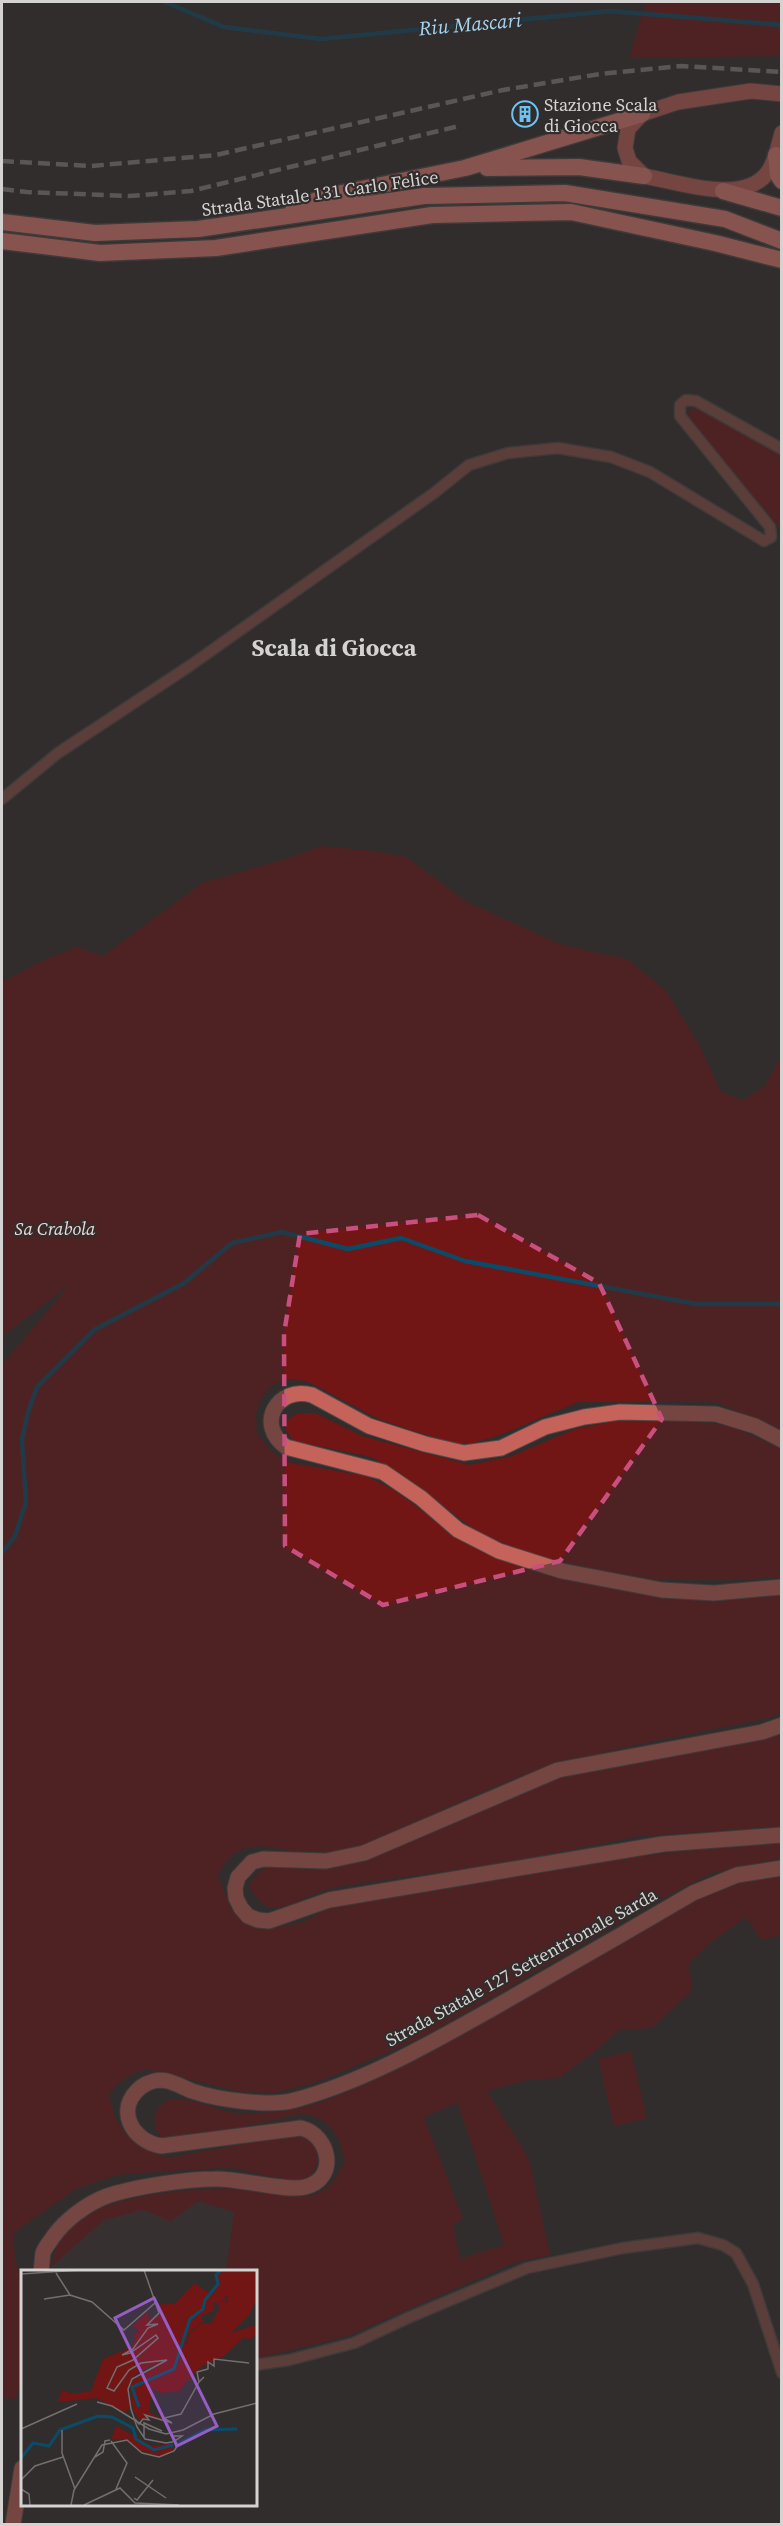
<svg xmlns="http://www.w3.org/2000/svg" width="783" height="2526" font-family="'Source Serif 4',serif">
<rect width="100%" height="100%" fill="#312d2d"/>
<polygon fill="#3f3433" points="200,2190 238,2190 226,2271 50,2271 58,2244 117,2203 159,2194"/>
<g fill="#721515" fill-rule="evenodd">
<polygon points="646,2 781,2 781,56 629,58"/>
<polygon points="697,409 781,454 781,530 694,425 688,416 690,410"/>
<path d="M322,846l52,5 32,6 61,45 95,43 65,14 38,31 35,56 21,46 22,8 22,-14 16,-31v375l-66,-28h-137l-76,32 -31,10h-19l-74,-25 -71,-38 -18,-2 -16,5 -5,5 -8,12 -4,12 1,20 13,17 20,13 76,13 28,14 68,50 41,19 65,22 121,18 36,1 56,-6v119l-9,4c-84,19 -170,30 -252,60 -38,14 -75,32 -112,49 -17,8 -36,18 -54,23 -9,3 -22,6 -32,6 -41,-1 -80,-29 -104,20l13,34 19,16 18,4 37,-7 26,-16 105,-15 188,-33 157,-17v17l-69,15 -45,23 -246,142 -104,44 -42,11 -34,-1 -95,-23c-17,4 -25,12 -37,24 5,37 24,55 59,65l129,-24c15,5 23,14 21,30l-10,15 -15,3 -63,-15 -114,8 -40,14 -63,44c0,21 7,40 9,60 4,33 3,75 -6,106l-14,-1v-1033l68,-81 -68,53v-355l46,-24 29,-11 26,9 99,-73 81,-23z"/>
<polygon points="298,1413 315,1413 362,1436 470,1465 512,1456 575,1429 620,1420 682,1421 727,1425 781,1448 781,1577 739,1580 656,1580 542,1559 480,1534 400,1473 371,1457 294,1441 285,1429 289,1419"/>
<path d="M781,1734v93l-142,9 -123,25 -173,25c-6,1 -12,2 -18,4 -31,9 -55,37 -76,-4 13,-29 46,-20 72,-18l240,-93z"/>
<path d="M781,1875v60l-20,5 -15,-23 -36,26 -21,21 3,26 -40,38 -33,2 -26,23 -34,25 -31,2 -41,11 42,68 21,96 -37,8 -165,73 -93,23v-88h-29l8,-59 -36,-11 -27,20 -29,-11 -38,10 -53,47c3,-11 6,-24 13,-34 31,-41 149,-48 197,-43 18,1 38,11 55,4 16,-6 21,-18 29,-33 -7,-28 -11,-38 -40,-48l-119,26c-7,1 -17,3 -23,-1 -15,-10 -9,-36 8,-38 20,-3 39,8 58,12 26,4 54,0 80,-6 43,-12 97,-43 136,-64 88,-47 173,-98 259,-149l27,-10zM458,2103l46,142 -44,14 -7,-34 10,-6 -39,-102z"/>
<polygon points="631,2051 647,2118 614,2126 598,2059"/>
</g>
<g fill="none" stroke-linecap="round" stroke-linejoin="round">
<g stroke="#0c4b68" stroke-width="4.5">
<polyline points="165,2 224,27 321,39 610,11 782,25"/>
<polyline points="2,1553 15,1536 26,1502 22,1440 28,1412 37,1387 94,1330 184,1283 232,1243 282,1232 348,1249 401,1238 465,1261 696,1304 782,1304"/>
</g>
<g stroke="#4f4b4b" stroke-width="13">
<g id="minor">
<polyline points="2,799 58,753 191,665 434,493 469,465 508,453 558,448 611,457 650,472 764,541 771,537 770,527 680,416 680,405 686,400 696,401 782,449"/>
<polyline points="255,2365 289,2360 354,2343 410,2317 527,2268 623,2248 698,2238 723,2245 736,2253 753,2284 782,2373"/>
</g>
</g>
<g stroke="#4f4b4b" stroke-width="17">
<g id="secondary">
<path d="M782,94l-31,-3 -73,11 -36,12 -14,15 -3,19 4,13 15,15c34,6 100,30 124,-4 8,-11 10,-26 14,-39"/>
<path d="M782,1440l-27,-14 -39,-12 -96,-2 -36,5 -39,10 -44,21 -37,5 -39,-9 -56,-18 -57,-31c-35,-10 -57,30 -26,52l97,25 38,26 37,32 41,21 63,20 100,19 52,3 68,-6"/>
<polyline points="782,1725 762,1732 558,1770 364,1853 326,1861 263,1859 252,1862 238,1877 235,1888 236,1898 241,1908 248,1916 258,1920 269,1921 329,1900 663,1844 782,1835"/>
<path d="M41,2271c1,-6 1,-12 2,-18 2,-6 7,-11 10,-16 12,-17 33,-33 54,-41 26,-9 79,-17 108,-17 23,-1 72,13 90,8 34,-8 25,-52 -4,-59l-140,18c-29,-5 -47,-37 -20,-59 7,-5 17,-8 26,-6 9,2 17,7 25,10 26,9 78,16 103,9 71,-19 138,-58 202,-94 65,-37 131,-75 196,-113l44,-18 45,-7"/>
<polyline points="13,2524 22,2468"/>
</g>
</g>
<g stroke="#4f4b4b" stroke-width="19">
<g id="trunk">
<polyline points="776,155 778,175 782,181"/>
<polyline points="487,168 579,167 644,176"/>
<polyline points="723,191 782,208"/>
<polyline points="293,210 327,196 465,168 642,114"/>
<polyline points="2,222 95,233 198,229 424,196 565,193 725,219 782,241"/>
<polyline points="2,241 100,253 216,248 432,215 571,212 715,243 782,260"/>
</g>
</g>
<use href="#minor" stroke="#8f514b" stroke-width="10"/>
<use href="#secondary" stroke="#c5625a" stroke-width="15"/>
<use href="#trunk" stroke="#ef8177" stroke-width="16"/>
<g stroke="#8b8887" stroke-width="4.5" stroke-dasharray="12 6" stroke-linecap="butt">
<polyline points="2,161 91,166 216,155 503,90 600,74 681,66 782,72"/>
<polyline points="2,189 27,192 129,196 191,191 459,126"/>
</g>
</g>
<path d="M0 0H783V2526H0ZM478,1215l121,68 63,136 -102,142 -177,44 -98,-59 -1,-212 16,-100z" fill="#312d2d" fill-opacity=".55" fill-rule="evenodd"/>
<path fill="none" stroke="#c8507f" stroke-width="4.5" stroke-dasharray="12 8" stroke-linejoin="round" d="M478,1215l121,68 63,136 -102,142 -177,44 -98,-59 -1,-212 16,-100z"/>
<defs>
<g id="building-ring" transform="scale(1.35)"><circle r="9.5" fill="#312d2d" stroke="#6cc3f2" stroke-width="1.5"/><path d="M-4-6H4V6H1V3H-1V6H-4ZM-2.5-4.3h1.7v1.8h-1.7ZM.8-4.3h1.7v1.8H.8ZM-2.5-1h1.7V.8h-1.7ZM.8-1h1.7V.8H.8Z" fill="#6cc3f2"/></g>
</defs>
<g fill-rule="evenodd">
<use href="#building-ring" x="525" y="114"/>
</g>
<g text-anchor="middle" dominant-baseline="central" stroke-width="4.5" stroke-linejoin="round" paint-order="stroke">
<g font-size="18" fill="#d5d3d2" stroke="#312d2d" text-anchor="start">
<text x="544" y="104">Stazione Scala<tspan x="544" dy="21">di Giocca</tspan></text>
</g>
<g font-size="18" fill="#d5d3d2" stroke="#312d2d">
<text transform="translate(320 193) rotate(-8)">Strada Statale 131 Carlo Felice</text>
<text transform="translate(521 1967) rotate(-29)">Strada Statale 127 Settentrionale Sarda</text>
</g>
<g font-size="18" font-style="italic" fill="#f3d7d4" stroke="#312d2d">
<text x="55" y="1228">Sa Crabola</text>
</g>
<g font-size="20" font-style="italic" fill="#a6d5f1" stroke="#312d2d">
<text transform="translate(470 24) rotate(-5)">Riu Mascari</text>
</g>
<g font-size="24" font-weight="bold" fill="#d5d3d2" stroke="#312d2d">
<text x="334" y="647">Scala di Giocca</text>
</g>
</g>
<g transform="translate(21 2270)">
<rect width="236" height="236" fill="#312d2d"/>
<path d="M203,0h32v31l-7,14 -18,18 24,-8 1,7 -4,7 -9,-1 -19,18 -24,11 -21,24 -18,2 -9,-4 -3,23 22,11 -26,-8 4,5h-10l-6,-10 -3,-25 8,-11 8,-1 7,-4 5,-6 -21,10 -6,7 -3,10 3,18 -6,4 -29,-14 -38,4 4,-12 10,4 19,-3 12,-32 29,-12 4,-9 -4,-3 8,-3 -7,-6 14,-14 3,8 8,-7 -7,9 10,-9 -5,-8 20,-2 18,-20 18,12 7,-11 -2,-9zM207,26v6h-12l4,5 -9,17 -9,-1 -12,10 -5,14 3,-13 15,-13 -2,-5 12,-5 1,-9 13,-2 -3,-3zM95,156l36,20 22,-3v7l-14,6 -19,-5 -15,-12 -15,1z" fill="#721515" fill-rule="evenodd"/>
<path fill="none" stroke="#0c4b68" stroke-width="3" d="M118,137l-7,-20 42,-18 16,-50 13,-10 2,-9 13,-16 -2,-9 5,-5M157,174l27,-14 32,-1M0,188l12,-15 16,3 11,-16 38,-14 14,1 21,11 3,11 18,11 19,-5"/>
<path fill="none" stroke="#736f6f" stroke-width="1.5" d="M35,3l14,22 22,7 32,28 31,-27M0,4l59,-4M23,29l26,-4M183,107l-5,5 -2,-10 11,-3v-7l6,4v-7l35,4M76,132l15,4 37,23 17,5 17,-4 31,-16 43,-11M114,149l4,5 4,-5 6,1 -4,-5 27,8 -8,-5 17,-4 18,-32M0,159l56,-25M41,160v23l13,36M123,168v-15l18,8M90,171l16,22 -11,26M74,187l8,-5 2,-11 5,-1M114,207l31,21M0,210l14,-14 28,-9M0,219l8,5 1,11M113,228l3,2 16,-20M50,235l3,-15 28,-45 25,-5 15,13 17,4 15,-6 2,-3v-2l-2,-7 -1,-1 1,-2h8l-6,4 -4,2 -6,1 -21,-4 -8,-12 -6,-18 -3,-20 4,-10 35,-19 -26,3 -12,7 -15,21 -7,-3 10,-21 16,-7 25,-22 -2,-3 -26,18 -8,2 11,-6 15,-21 10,-4 -11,1 12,-12 -15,-43M63,235l36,-17 15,15 44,2"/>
<path fill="#965ec5" fill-opacity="0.15" stroke="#965ec5" stroke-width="3" d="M133,28l63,128 -40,20 -62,-128z"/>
<rect width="236" height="236" fill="none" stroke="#d5d3d2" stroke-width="3"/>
</g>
<rect width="783" height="2526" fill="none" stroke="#d5d3d2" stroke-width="6"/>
</svg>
